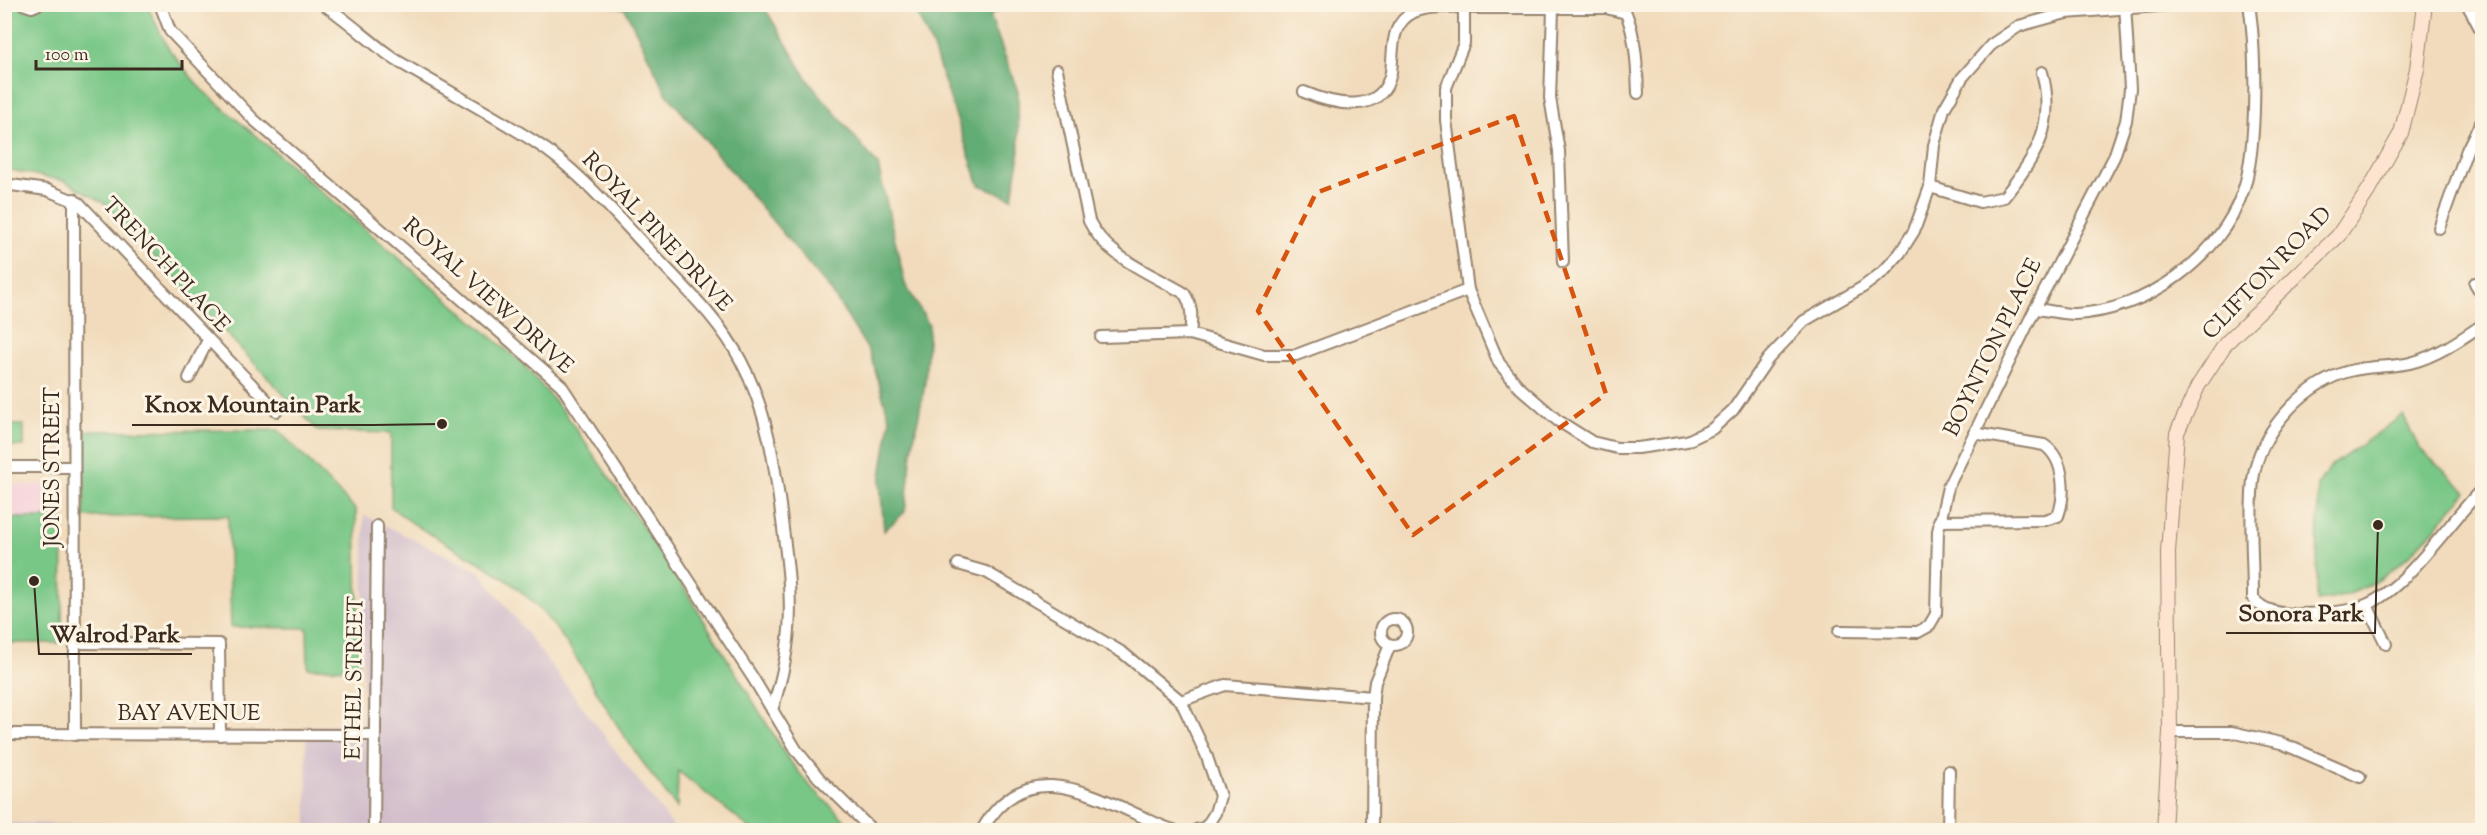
<svg xmlns="http://www.w3.org/2000/svg" width="2487" height="835" font-family="'Sorts Mill Goudy',serif">
<rect width="100%" height="100%" fill="#fcf5e5"/>
<filter id="ink" filterUnits="userSpaceOnUse"><feTurbulence type="fractalNoise" baseFrequency=".0167" numOctaves="2"/><feDisplacementMap in="SourceGraphic" scale="12" xChannelSelector="R" yChannelSelector="G"/><feConvolveMatrix kernelMatrix="1 2 1 2 8 2 1 2 1" color-interpolation-filters="sRGB"/></filter>
<filter id="wash" filterUnits="userSpaceOnUse"><feTurbulence type="fractalNoise" baseFrequency=".008" numOctaves="4" result="noise"/><feDisplacementMap in="SourceGraphic" scale="24" xChannelSelector="R" yChannelSelector="G"/><feGaussianBlur stdDeviation="1.35" result="paint"/><feColorMatrix in="noise" values="0 0 0 0 0 0 0 0 0 0 0 0 0 0 0 0 0 1.4 0 .05"/><feComposite in="paint" operator="in"/></filter>
<g filter="url(#wash)">
<rect width="100%" height="100%" fill="#f1dbbc"/>
<polygon fill="#f5cfd9" points="62,484 63,518 5,518 4,485"/>
<polygon fill="#d1bdcb" points="364,515 480,572 676,830 5,830 5,823 307,828 306,726 363,725"/>
<g fill="#79c787" stroke="#5a7852" stroke-width="1.5">
<path d="M4,5h143l21,43 33,41 322,275 44,52 111,162 109,179 22,28 46,45h-103l-74,-59 -1,37c-21,-27 -42,-55 -61,-85 -29,-45 -51,-93 -92,-129 -40,-36 -91,-52 -133,-87v-74l-73,-2 -215,-229 -38,-21 -60,-12z"/>
<path d="M2403,415l16,33 48,44c-43,47 -81,103 -150,109l1,-116 13,-19z"/>
<rect x="6" y="425" width="18" height="21"/>
<polygon points="278,430 356,510 359,669 308,668 307,628 231,627 228,516 84,517 84,431"/>
<polygon points="5,518 63,518 62,643 5,643"/>
</g>
<g fill="#62ac74" stroke="#4e6b49" stroke-width="1.5">
<polygon points="609,5 763,5 808,80 878,165 905,284 929,325 925,385 913,444 905,512 884,531 880,482 890,421 870,353 831,291 666,93 625,9"/>
<polygon points="913,5 1009,5 990,15 1018,92 1019,160 1012,198 979,185 933,48"/>
</g>
</g>
<g filter="url(#ink)">
<g fill="none" stroke-linecap="round" stroke-linejoin="round">
<g stroke="#96826d" stroke-width="14">
<g id="street">
<polyline points="23,4 32,7 39,4"/>
<polyline points="160,4 170,31 253,119 561,385 753,678 797,751 819,778 872,830"/>
<path d="M323,4c26,17 48,39 73,56 46,28 94,53 139,82 44,28 80,72 116,110 32,34 69,68 90,109 27,51 34,104 41,160 10,76 14,115 -10,189"/>
<polyline points="2467,4 2482,32"/>
<polyline points="1464,8 1464,43 1446,88 1446,120 1468,290 1499,363 1519,387 1557,420 1592,442 1617,448 1638,448 1687,441 1712,429 1733,410 1768,359 1804,321 1863,287 1884,271 1900,253 1914,231 1930,187 1934,145 1944,109 1962,78 1991,45 2019,26 2066,13 2183,4"/>
<polyline points="1553,9 1550,98 1559,151 1563,262"/>
<path d="M1057,70l32,151c17,36 61,52 95,72 9,13 8,25 6,41"/>
<path d="M1304,92c28,12 79,25 87,-20 3,-22 -2,-48 23,-60 18,-8 48,-4 68,-4 41,0 83,0 124,0l20,5c10,25 11,53 12,80"/>
<polyline points="4,184 47,190 79,203 277,411"/>
<path d="M1930,187l50,15 24,-5c33,-41 52,-72 38,-125"/>
<polyline points="74,199 75,735"/>
<polyline points="2439,228 2467,150 2482,120"/>
<polyline points="2475,283 2482,295"/>
<path d="M2035,309c13,1 27,5 40,5 71,-3 145,-56 168,-123 15,-43 13,-142 6,-187"/>
<path d="M2482,325c-22,15 -45,31 -72,38 -21,5 -46,2 -67,10 -43,15 -84,60 -90,107 -4,38 0,80 0,118 10,14 29,16 46,16 21,0 47,-1 67,-9 40,-16 85,-85 116,-116"/>
<polyline points="1101,337 1190,334 1264,355 1296,355 1468,290"/>
<polyline points="189,378 208,340"/>
<polyline points="4,467 74,467"/>
<path d="M1939,521l106,-1 13,-4c8,-22 7,-57 -14,-71l-70,-12"/>
<polyline points="958,564 986,572 1123,653 1181,701 1206,754 1220,796 1215,813 1206,827 1196,830"/>
<polyline points="2367,605 2386,644"/>
<circle cx="1394" cy="632" r="13"/>
<polyline points="1839,631 1918,632 1929,626 1936,614 1938,531 1948,487 2035,309 2114,157 2126,121 2130,89 2125,4"/>
<polyline points="75,643 219,644 220,735"/>
<polyline points="1181,701 1225,685 1373,697"/>
<polyline points="2170,732 2231,732 2281,743 2360,777"/>
<polyline points="4,734 374,735"/>
<polyline points="374,830 377,526"/>
<path d="M982,830c39,-69 96,-43 154,-16 12,5 25,13 38,16"/>
<polyline points="1372,830 1373,697 1375,682 1390,645"/>
<polyline points="1948,830 1949,771"/>
</g>
</g>
<g stroke="#96826d" stroke-width="16">
<polyline id="secondary" points="2164,830 2170,732 2168,552 2177,433 2198,386 2226,343 2338,236 2370,188 2401,133 2417,69 2425,4"/>
</g>
<use href="#street" stroke="#fff" stroke-width="10"/>
<use href="#secondary" stroke="#fde4d1" stroke-width="14"/>
</g>
</g>
<path fill="none" stroke="#d7540e" stroke-width="4.5" stroke-dasharray="12 8" stroke-linejoin="round" d="M1514,116l92,278 -193,141 -155,-224 58,-118z"/>
<g text-anchor="middle" dominant-baseline="central" stroke-width="6" stroke-linejoin="round" paint-order="stroke">
<g font-size="22" fill="#3b2a1e" stroke="#fcf5e5">
<text transform="translate(656 233) rotate(47)">ROYAL PINE DRIVE</text>
<text transform="translate(165 266) rotate(47)">TRENCH PLACE</text>
<text transform="translate(2268 274) rotate(-46)">CLIFTON ROAD</text>
<text transform="translate(487 297) rotate(42)">ROYAL VIEW DRIVE</text>
<text transform="translate(1994 348) rotate(-64)">BOYNTON PLACE</text>
<text transform="translate(54 467) rotate(-90)">JONES STREET</text>
<text transform="translate(356 678) rotate(-89)">ETHEL STREET</text>
<text x="189" y="715">BAY AVENUE</text>
</g>
</g>
<path fill="none" stroke="#3b2a1e" stroke-width="2" d="M442 424L373 425H132M2378 525L2375 633H2226M34 581L39 654H192"/>
<g fill="#3b2a1e" stroke="#fcf5e5" stroke-width="2">
<circle cx="442" cy="424" r="6"/>
<circle cx="2378" cy="525" r="6"/>
<circle cx="34" cy="581" r="6"/>
</g>
<g font-size="24" text-anchor="middle" font-weight="bold" fill="#3b2a1e" stroke="#fcf5e5" stroke-width="6" stroke-linejoin="round" paint-order="stroke">
<text x="253" y="412">Knox Mountain Park</text>
<text x="2301" y="621">Sonora Park</text>
<text x="115" y="642">Walrod Park</text>
</g>
<rect width="2487" height="835" fill="none" stroke="#fcf5e5" stroke-width="24"/>
<path d="M36 60v9h146v-9" fill="none" stroke="#3b2a1e" stroke-width="3"/>
<text x="45" y="60" font-size="18" fill="#3b2a1e" stroke="#fcf5e5" stroke-width="4.5" paint-order="stroke">100 m</text>
</svg>
